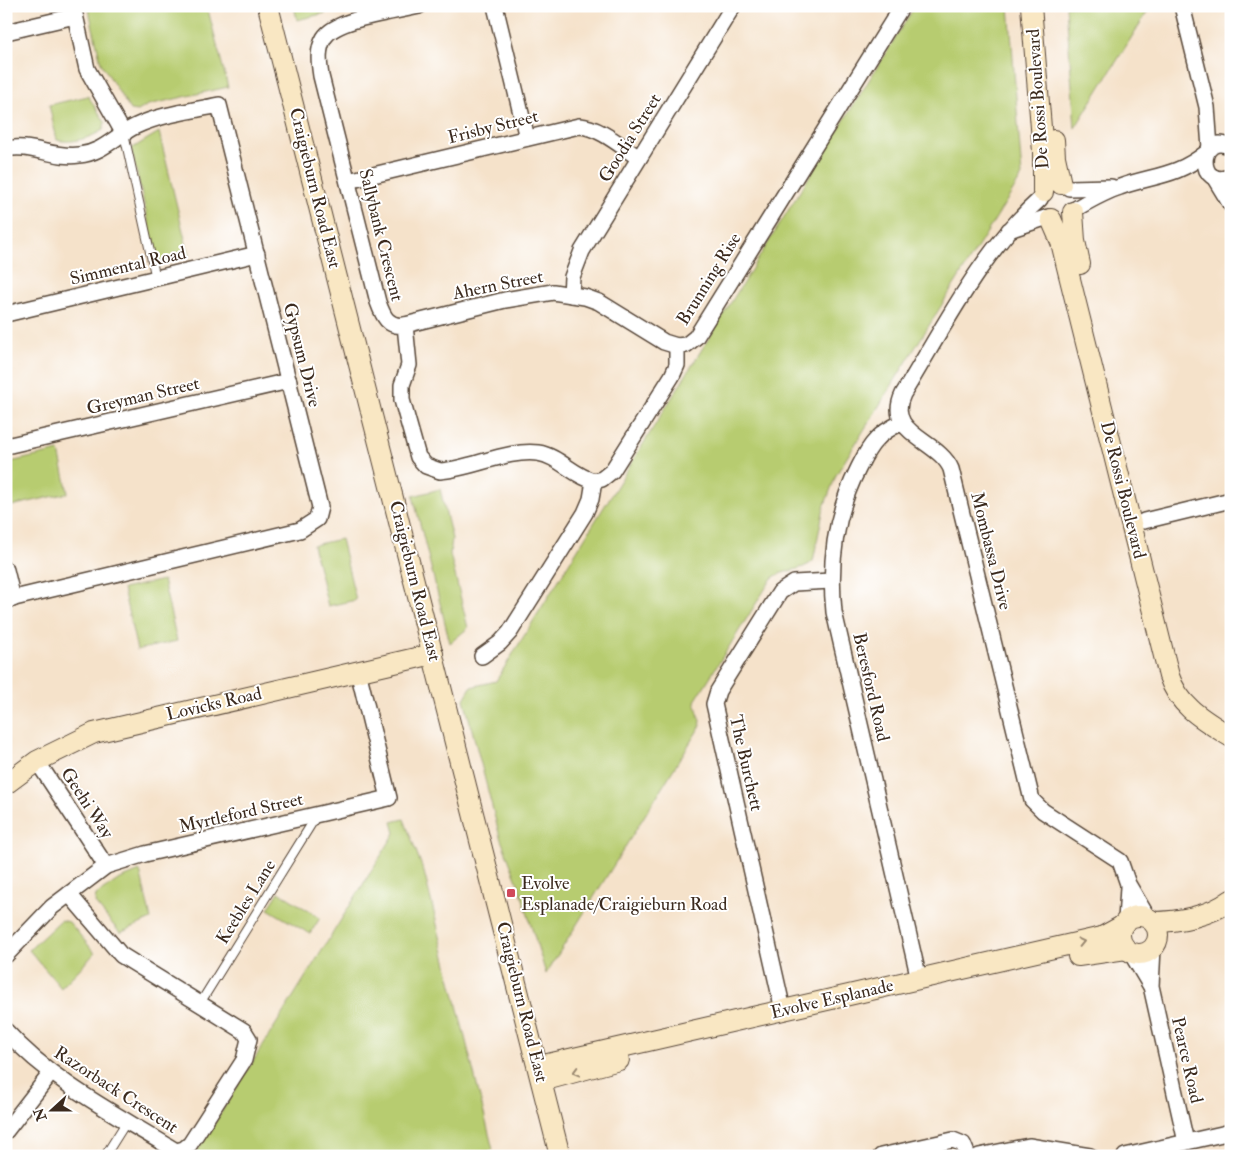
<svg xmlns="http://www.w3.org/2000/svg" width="1237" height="1162" font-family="'IM FELL Double Pica',serif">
<rect width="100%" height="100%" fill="#fff"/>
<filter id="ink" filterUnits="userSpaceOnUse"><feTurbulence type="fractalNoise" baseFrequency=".02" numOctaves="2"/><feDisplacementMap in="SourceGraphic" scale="10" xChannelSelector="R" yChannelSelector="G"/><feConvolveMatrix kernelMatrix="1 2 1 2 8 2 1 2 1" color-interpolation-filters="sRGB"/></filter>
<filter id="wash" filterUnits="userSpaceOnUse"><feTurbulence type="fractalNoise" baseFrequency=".0096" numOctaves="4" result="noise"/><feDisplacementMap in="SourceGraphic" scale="20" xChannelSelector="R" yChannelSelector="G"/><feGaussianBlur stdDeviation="1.12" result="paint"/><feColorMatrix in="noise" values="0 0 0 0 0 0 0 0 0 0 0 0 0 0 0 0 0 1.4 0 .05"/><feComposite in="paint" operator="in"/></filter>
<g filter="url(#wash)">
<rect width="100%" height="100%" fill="#f5e2ca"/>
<g fill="#b7cc70" stroke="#797b47">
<polygon points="88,6 207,6 228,87 148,105 138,111 130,110 101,63"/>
<polygon points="294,6 324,6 326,13 297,20"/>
<path d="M915,6h94l13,170 -186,299 -12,32 -11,54c-10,10 -28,8 -41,17l-77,123 6,24 -155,249 -26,-85 -20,-52 -36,-138 7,-12 25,-6z"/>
<polygon points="1066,6 1151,6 1075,128"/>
<path d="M88,96l17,26 -2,8c-13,8 -31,14 -46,10l-8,-35z"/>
<polygon points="159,132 189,256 158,263 131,149"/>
<polygon points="59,451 68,493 7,507 6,463"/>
<polygon points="440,489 452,539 450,554 468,628 450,643 413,496"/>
<polygon points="341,539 356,600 328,606 313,545"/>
<polygon points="163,580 177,641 137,650 123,589"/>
<polygon points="404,819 424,872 493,1150 472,1156 194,1156 395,833 392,822"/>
<polygon points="140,871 151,919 120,933 95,903 96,895 118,880"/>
<polygon points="279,892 320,918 310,934 268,909"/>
<polygon points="61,920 69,922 95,953 61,988 29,950"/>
</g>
</g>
<g filter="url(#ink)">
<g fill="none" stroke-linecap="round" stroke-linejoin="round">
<g stroke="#574638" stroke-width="10">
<g id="lane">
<polyline points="124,134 156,279"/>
<polyline points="199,1005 317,815"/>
<polyline points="105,1156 127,1121"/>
</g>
</g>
<g stroke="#574638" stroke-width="18">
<g id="street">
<polyline points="73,6 87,69 124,134"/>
<path d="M419,6c-23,6 -83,12 -95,32 -7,12 -5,25 -3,38l57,226c5,14 10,26 27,23l4,40 -7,20v15l16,57 8,9 14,5c31,-2 68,-22 98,-18 21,3 35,23 56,28"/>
<polyline points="495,6 527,138"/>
<polyline points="1182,6 1207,107 1210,148"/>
<polyline points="6,32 75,16"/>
<path d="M1231,147c-34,-17 -35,45 0,29"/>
<path d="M6,149c24,-6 48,10 73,6 24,-2 37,-20 57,-29 26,-12 56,-15 83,-21l101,402 -3,12 -17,11 -294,70"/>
<polyline points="1214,177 1231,205"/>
<path d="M348,181l231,-55c21,1 43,21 60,32"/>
<polyline points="1069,188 1111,187"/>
<path d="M1040,199c-59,53 -96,128 -137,195 -19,40 36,46 48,75l81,331 11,11 77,50 8,23 20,34"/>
<path d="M1075,209c14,-8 29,-17 45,-22 34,-12 56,-10 86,-34"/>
<polyline points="1009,230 1048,217"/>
<polyline points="571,295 572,277 582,251 733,6"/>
<polyline points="6,314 257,254"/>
<polyline points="405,325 505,300 553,292 585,297 599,302 664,342 677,346"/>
<path d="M901,423c-9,4 -18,9 -25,17 -8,8 -13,19 -18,29 -23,45 -29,94 -24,143l85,367"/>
<polyline points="6,446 289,381"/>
<polyline points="1144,521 1231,500"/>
<polyline points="6,570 13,599"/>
<polyline points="482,656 500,643 510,632 585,513 591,499 594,481 602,479 612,471 672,376 677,365 677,346 686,345 696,337 902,6"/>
<polyline points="37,761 106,866"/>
<polyline points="1126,921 1128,887"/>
<polyline points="1153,948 1151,986 1186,1142"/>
<polyline points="1131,953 1150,985"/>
<polyline points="6,955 52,907 106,866 145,854 389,798 358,671"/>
<polyline points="783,1010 714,704 718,691 780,592 794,583 831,581"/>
<path d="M6,1031c47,52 112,84 170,120l8,-2 6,-5 54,-84 5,-21 -5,-8 -123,-76 -52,-61"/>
<polyline points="6,1131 51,1073"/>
<polyline points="881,1156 953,1140 963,1144 968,1156"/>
<polyline points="979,1156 1029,1146 1090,1156"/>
<polyline points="1125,1156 1231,1132"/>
</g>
</g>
<g stroke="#574638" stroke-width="22">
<g id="secondary">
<polyline points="268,6 560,1156"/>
<polyline points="1031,6 1043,152 1043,192"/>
<polyline points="1054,140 1055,157 1061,184"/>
<polyline points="1073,212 1075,241 1080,264"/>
<path d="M1051,219l10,23 5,21 103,413c10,31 35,44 62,61"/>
<polyline points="6,784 37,761 94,733 433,654"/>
<circle cx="1139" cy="935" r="19"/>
<path d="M1153,922c26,0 57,-6 78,-22"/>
<polyline points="1078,956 1126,949"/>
<polyline points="539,1066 1102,937 1122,926"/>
<polyline points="542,1081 619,1060"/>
</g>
</g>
<use href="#lane" stroke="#fff" stroke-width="8"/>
<use href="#street" stroke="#fff" stroke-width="15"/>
<use href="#secondary" stroke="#f9e7c3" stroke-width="20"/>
</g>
<defs><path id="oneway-chevron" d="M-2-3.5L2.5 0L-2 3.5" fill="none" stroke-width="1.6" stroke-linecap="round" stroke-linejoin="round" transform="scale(1.25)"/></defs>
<g stroke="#9a8870">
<use href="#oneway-chevron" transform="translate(1081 942) rotate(-13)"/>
<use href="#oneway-chevron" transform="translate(576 1072) rotate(165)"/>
</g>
</g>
<rect fill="#d1495b" stroke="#fff" stroke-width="2" x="506" y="888" width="10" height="10" rx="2.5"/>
<g text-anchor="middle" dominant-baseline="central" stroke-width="4" stroke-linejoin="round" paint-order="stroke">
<g font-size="18" fill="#3b2a1e" stroke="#fff">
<text transform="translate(1038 99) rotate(-94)">De Rossi Boulevard</text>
<text transform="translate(493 127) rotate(-14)">Frisby Street</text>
<text transform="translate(630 138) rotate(-58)">Goodia Street</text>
<text transform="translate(315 188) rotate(76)">Craigieburn Road East</text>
<text transform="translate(381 235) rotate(76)">Sallybank Crescent</text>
<text transform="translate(128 266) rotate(-13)">Simmental Road</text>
<text transform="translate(709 279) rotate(-58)">Brunning Rise</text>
<text transform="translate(498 285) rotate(-11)">Ahern Street</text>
<text transform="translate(302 355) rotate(76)">Gypsum Drive</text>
<text transform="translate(143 396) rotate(-13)">Greyman Street</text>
<text transform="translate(1123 490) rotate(76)">De Rossi Boulevard</text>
<text transform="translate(991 551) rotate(76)">Mombassa Drive</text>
<text transform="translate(415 581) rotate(76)">Craigieburn Road East</text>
<text transform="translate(871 687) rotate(77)">Beresford Road</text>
<text transform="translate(214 704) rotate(-13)">Lovicks Road</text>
<text transform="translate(746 763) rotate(77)">The Burchett</text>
<text transform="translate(87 803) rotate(57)">Geehi Way</text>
<text transform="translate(241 813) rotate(-13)">Myrtleford Street</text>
<text transform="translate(246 902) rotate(-58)">Keebles Lane</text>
<text transform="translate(832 999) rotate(-13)">Evolve Esplanade</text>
<text transform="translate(522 1002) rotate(76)">Craigieburn Road East</text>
<text transform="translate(1187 1060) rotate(77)">Pearce Road</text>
<text transform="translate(116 1090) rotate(33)">Razorback Crescent</text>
</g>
<g font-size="18" fill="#3b2a1e" stroke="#fff" text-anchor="start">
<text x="521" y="883">Evolve<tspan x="521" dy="21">Esplanade/Craigieburn Road</tspan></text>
</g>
</g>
<rect width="1237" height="1162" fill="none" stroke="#fff" stroke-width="25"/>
<g transform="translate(52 1110) rotate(249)" stroke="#ffffff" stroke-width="4" paint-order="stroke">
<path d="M0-4L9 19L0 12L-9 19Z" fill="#3b2a1e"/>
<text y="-8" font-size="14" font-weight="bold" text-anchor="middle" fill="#3b2a1e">N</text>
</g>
</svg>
